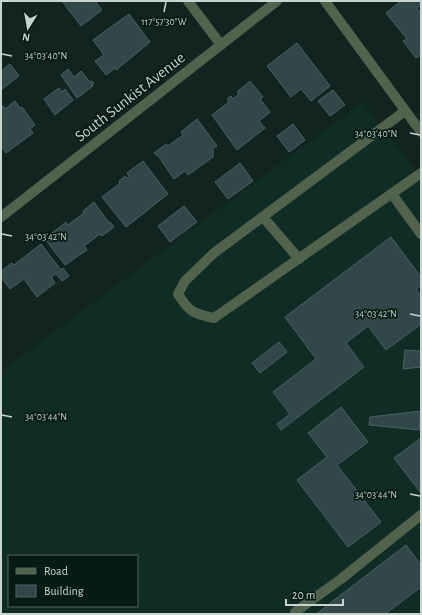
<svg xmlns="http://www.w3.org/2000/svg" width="422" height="615" font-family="'Alegreya Sans',sans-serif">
<rect width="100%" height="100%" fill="#11241f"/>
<path fill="#102d25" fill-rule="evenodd" d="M363,102l58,75v437h-420v-243zM9,556h128v50h-128z"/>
<g fill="#31474a" stroke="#4a6164">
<polygon points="62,1 95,1 102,10 81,26"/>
<polygon points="401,1 419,1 421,3 421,5 417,8 421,13 421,55 416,58 403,41 407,39 386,13"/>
<polygon points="129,14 150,42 116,70 115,68 106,75 95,61 104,55 93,40"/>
<polygon points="297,43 330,86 311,101 301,89 291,97 267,66"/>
<polygon points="10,64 19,76 1,90 1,71"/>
<polygon points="68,69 74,77 81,71 90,82 92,81 94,83 92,85 93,86 77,98 61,75"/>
<polygon points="250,81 263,97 260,99 270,112 259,121 265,128 237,150 212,115 229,102 227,99 231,96 233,99 239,94 237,92"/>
<polygon points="59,88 62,92 65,89 73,100 55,115 44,99"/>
<polygon points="333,90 345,105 330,116 318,101"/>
<polygon points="15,101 20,108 22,107 35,125 30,129 33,133 6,153 1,147 1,108 3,106 5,109"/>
<polygon points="197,119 217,146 213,148 213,157 188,175 185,171 174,179 159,157 154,153 166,144 168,146 183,135 181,132"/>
<polygon points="293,124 305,140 289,152 277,136"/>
<polygon points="143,161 168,194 126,227 102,197 120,183 119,181 125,176 127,178 129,176 127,173"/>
<polygon points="240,163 253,181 228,199 215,182"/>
<polygon points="94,202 109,223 110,222 114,227 102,236 100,234 84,246 87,250 65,265 46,240 53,235 52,233 66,222 68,225 84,213 83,211"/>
<polygon points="184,206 197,222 170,242 158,226"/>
<polygon points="391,237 421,277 421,285 416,289 421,296 421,324 386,350 368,326 346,343 364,367 281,430 277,424 290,414 273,392 316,359 285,317"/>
<polygon points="41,244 61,270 63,268 69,276 62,281 56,274 51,277 55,283 37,297 24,279 10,289 1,277 1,271 12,263 14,265"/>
<polygon points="279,342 287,352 260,373 252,363"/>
<polygon points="405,350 421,351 421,367 403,369"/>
<polygon points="341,407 368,442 337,465 381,522 348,547 297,480 327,457 308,433"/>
<polygon points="421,411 419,430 369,425 370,417"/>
<polygon points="421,438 421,491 420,492 394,458"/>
<polygon points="406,545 421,565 421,587 385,614 316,614"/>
</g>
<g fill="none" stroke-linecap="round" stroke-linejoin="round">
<g stroke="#51634c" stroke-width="10">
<polyline points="188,1 221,45"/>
<polyline points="325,1 421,132"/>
<path d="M405,111l-191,142 -29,28 -7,13c11,18 16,20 36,24l207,-145"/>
<polyline points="392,194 421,234"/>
<polyline points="1,217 277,1"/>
<polyline points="263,217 299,259"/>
<polyline points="295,612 341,579 421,515"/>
</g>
</g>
<path fill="none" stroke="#c8d4d0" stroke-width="1.5" d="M164,12l2,-10M2,54l10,2M410,133l10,2M2,234l10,2M410,314l10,2M2,415l10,2M410,494l10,2"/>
<g text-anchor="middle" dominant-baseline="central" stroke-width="3.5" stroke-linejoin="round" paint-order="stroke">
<g font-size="16" fill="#c8d4d0" stroke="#071b15">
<text transform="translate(130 97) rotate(-38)">South Sunkist Avenue</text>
</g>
</g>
<g font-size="10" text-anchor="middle" fill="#c8d4d0" stroke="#071b15" stroke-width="3.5" stroke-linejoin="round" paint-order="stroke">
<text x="164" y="25">117°57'30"W</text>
<text x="46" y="59">34°03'40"N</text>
<text x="376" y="137">34°03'40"N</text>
<text x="46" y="240">34°03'42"N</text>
<text x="376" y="317">34°03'42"N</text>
<text x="46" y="420">34°03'44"N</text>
<text x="376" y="498">34°03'44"N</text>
</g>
<rect width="422" height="615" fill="none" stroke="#c8d4d0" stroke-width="4"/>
<rect x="8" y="555" width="130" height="52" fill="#071b15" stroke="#546560"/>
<rect x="16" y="568" width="20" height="6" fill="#51634c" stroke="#546560"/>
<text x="44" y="575" font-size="12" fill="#c8d4d0">Road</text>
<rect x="16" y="585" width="20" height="12" fill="#31474a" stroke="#546560"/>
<text x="44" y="595" font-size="12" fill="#c8d4d0">Building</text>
<g transform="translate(28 28) rotate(191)" stroke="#071b15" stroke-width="3" paint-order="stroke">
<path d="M0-3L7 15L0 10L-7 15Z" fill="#c8d4d0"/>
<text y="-6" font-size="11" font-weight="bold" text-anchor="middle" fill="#c8d4d0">N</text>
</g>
<path d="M286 599v6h57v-6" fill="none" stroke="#c8d4d0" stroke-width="2"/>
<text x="292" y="599" font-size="12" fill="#c8d4d0" stroke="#071b15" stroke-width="3" paint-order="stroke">20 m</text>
</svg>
